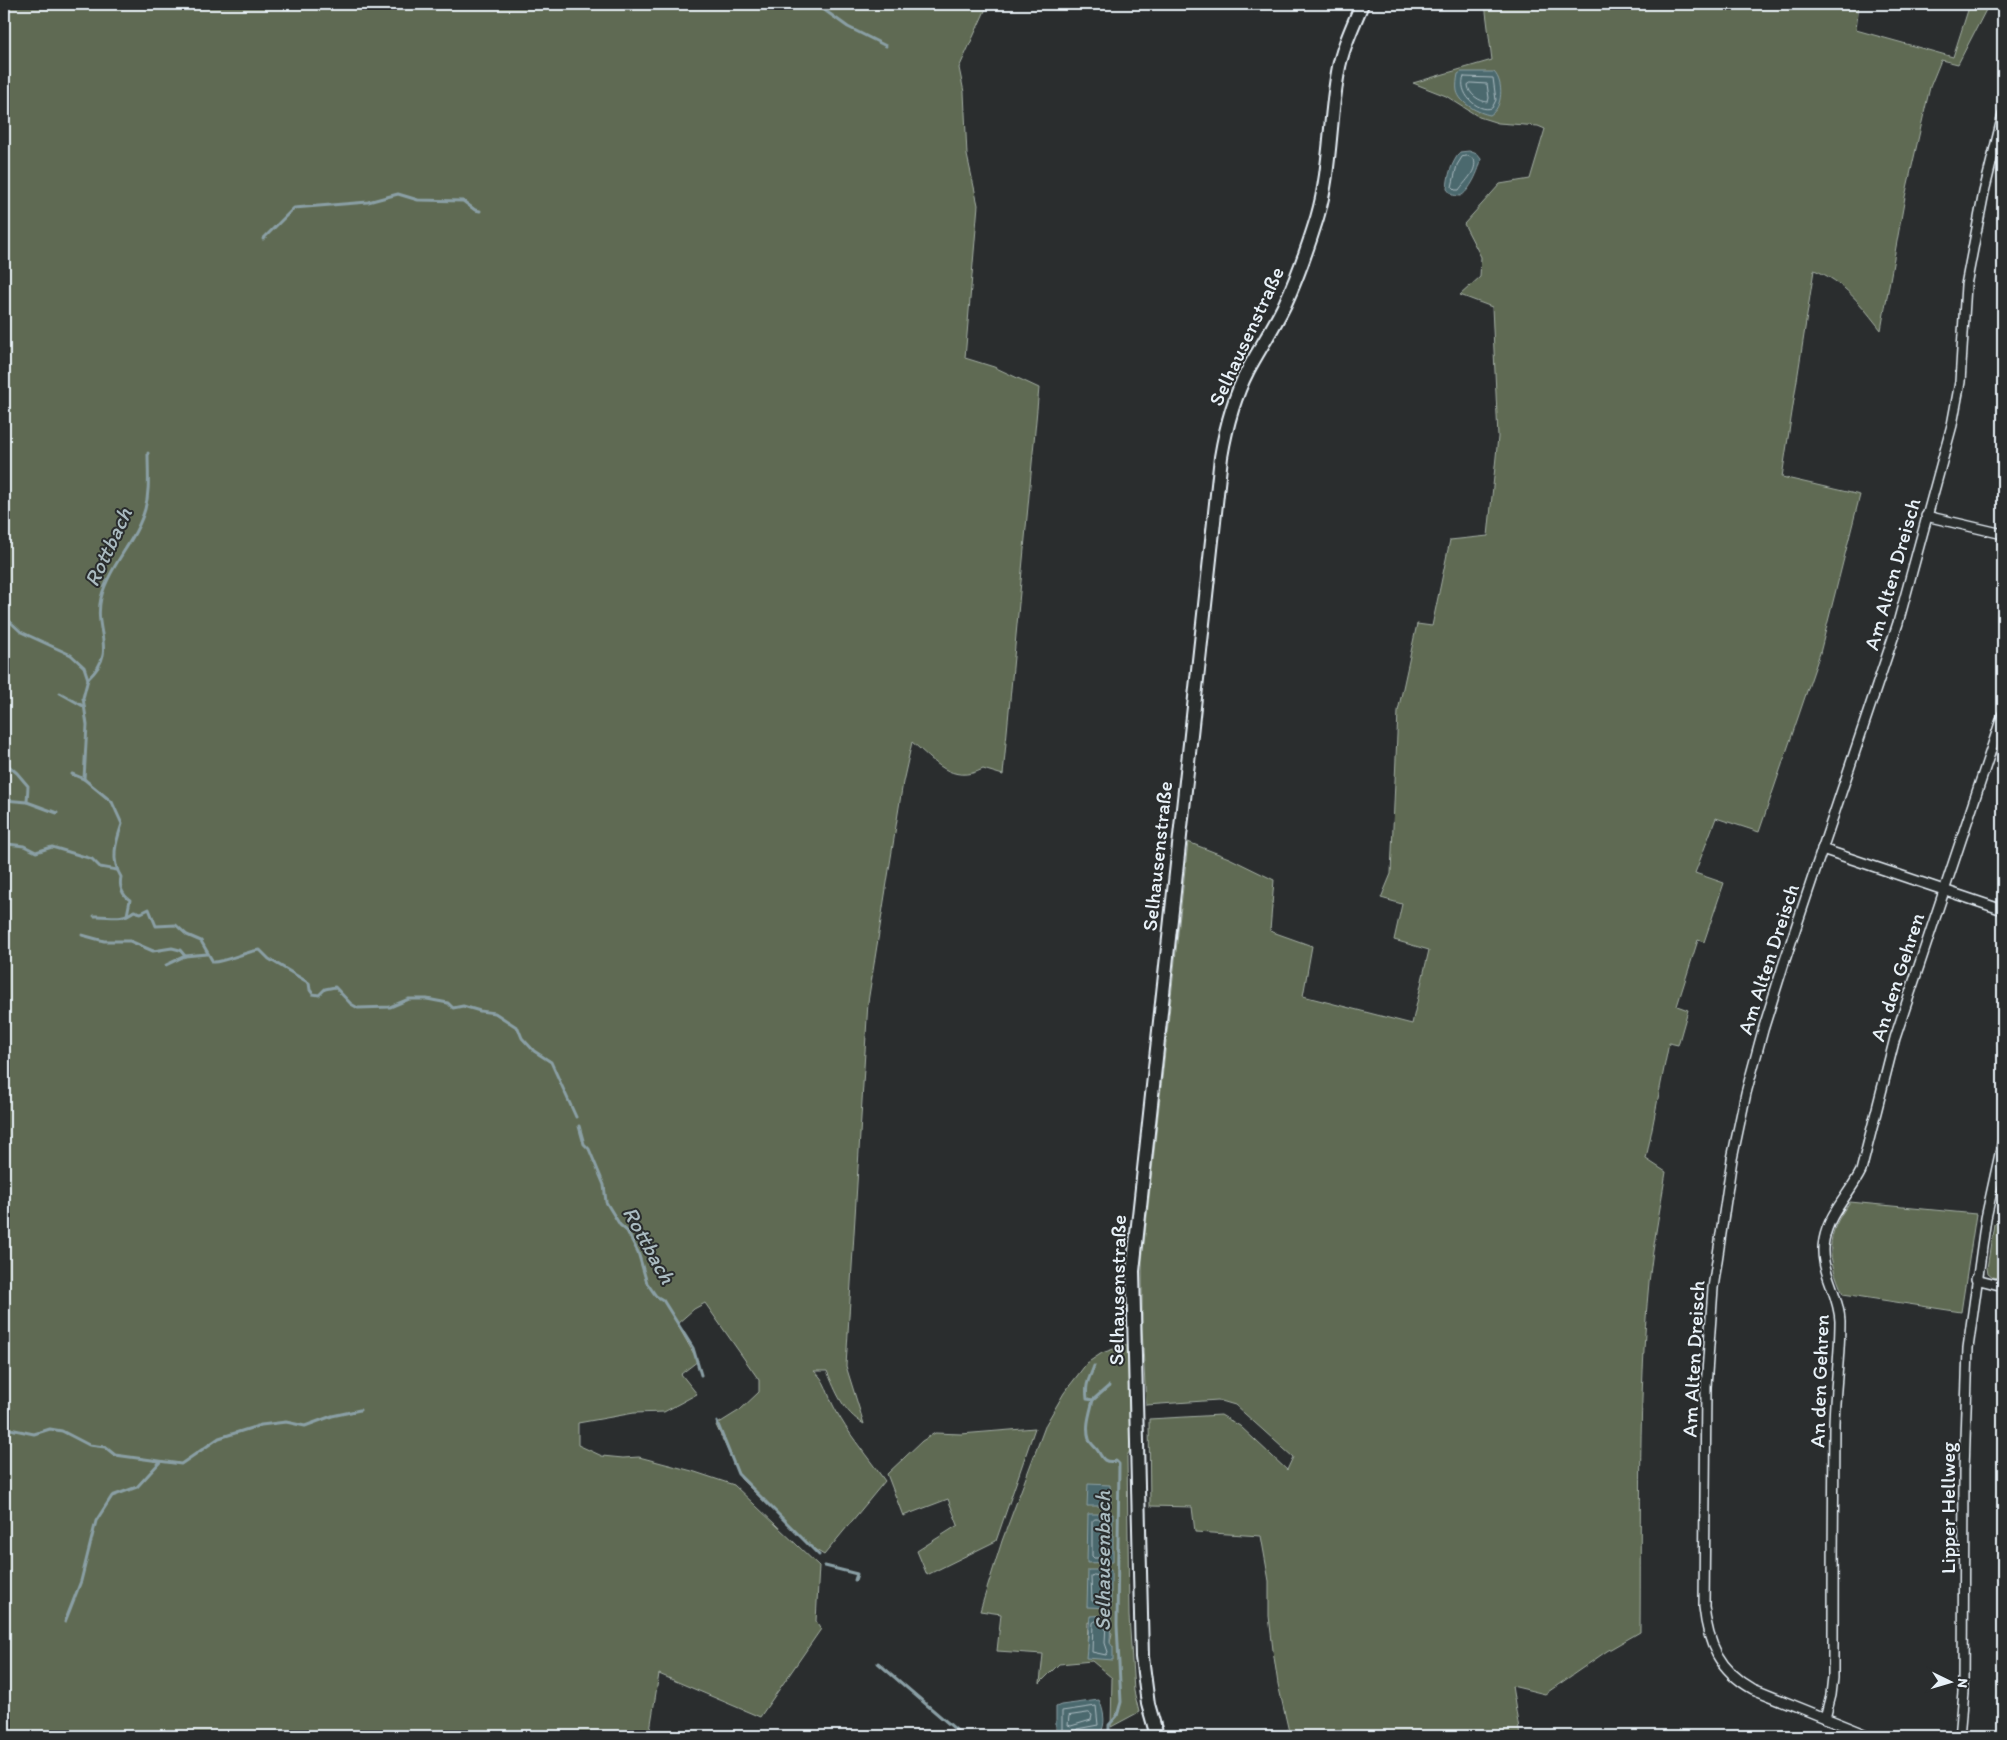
<svg xmlns="http://www.w3.org/2000/svg" width="2007" height="1740" font-family="Itim,sans-serif">
<rect width="100%" height="100%" fill="#2a2d2e"/>
<filter id="ink" filterUnits="userSpaceOnUse"><feTurbulence type="fractalNoise" baseFrequency=".02" numOctaves="2"/><feDisplacementMap in="SourceGraphic" scale="10" xChannelSelector="R" yChannelSelector="G"/><feConvolveMatrix kernelMatrix="1 2 1 2 8 2 1 2 1" color-interpolation-filters="sRGB"/></filter>
<g filter="url(#ink)">
<g fill="#5f6b52" stroke="#a4aea5" fill-rule="evenodd">
<path d="M4,4h984l-29,64 5,24 3,63 11,50 -13,153 29,9 45,21 -36,387 -20,-6c-32,16 -48,-8 -71,-27l-9,40 -35,220 -22,364 18,58c-21,-12 -28,-32 -37,-53h-13c12,9 13,23 20,36 14,27 34,50 51,74l-61,74 -13,-8 -70,-68 -25,-54 24,-15 19,-18v-12l-54,-77 -11,6 -17,15 21,37 -17,13 16,20 -33,18 -30,1 -56,10v22l24,11 21,2 16,-1 53,14 42,14 85,81 -3,55 5,8 -61,88 -101,-43 -10,62h-645z"/>
<path d="M1485,4h374l-3,26 97,27 17,-53h19l-31,60 -17,-4 -11,27 -25,110 -24,133c-19,-24 -37,-49 -67,-60l-32,207 78,18 -40,158 -61,179 -43,-14 -21,55 29,10 -20,59 -6,-2 -21,66 11,4 -10,35 -9,-2 -23,116 20,13c-6,37 -13,73 -17,110 -11,116 -8,233 -9,350l-33,19 -62,43 -33,-8 8,50h-230l-12,-52 -5,-34 -4,-34v-35l-8,-45 -66,-4 -3,-25 -42,-1 -1,-87 72,-4 19,11 47,44 6,-13 -58,-52 -17,-5 -72,5 -4,-78v-66l46,-419 41,16 45,22 -4,51 42,15 -9,50 109,28 17,-74 -35,-10 8,-36 -21,-6 10,-24 7,-163 19,-87 15,2 18,-86 38,-4 10,-99 -6,-130 -32,-12 20,-18 1,-20 -17,-33 36,-40 30,-5 15,-50 -7,-3 -40,-3 -19,-6 -33,-21 -33,-13 79,-23z"/>
<path d="M1850,1202l126,12 -15,98 -118,-18c-16,-37 -19,-58 7,-92z"/>
<polygon points="1997,1223 2003,1224 2003,1279 1993,1277 1988,1273 1987,1268 1994,1224"/>
<path d="M1128,1344l2,106 -3,6 2,160 5,75 5,21 -28,15 1,-49 -20,-17 -33,3 -19,19 3,-29 -46,-3 4,-37 -21,-3 22,-70 44,-117 18,-31 23,-30 15,-10zM1088,1622l24,11 -2,10 -23,6z"/>
<polygon points="1035,1428 996,1541 927,1575 917,1551 958,1525 948,1499 903,1516 887,1474 922,1441 935,1433 961,1434"/>
</g>
<g fill="#4c696e" stroke="#8a9fa5">
<path d="M1461,72h33c10,10 9,36 -4,43 -11,-2 -30,-11 -33,-24 -1,-5 0,-12 1,-17z"/>
<path d="M1469,151l8,3 4,5c-1,10 -12,34 -21,37 -2,0 -7,-1 -8,-1l-5,-6c1,-14 4,-25 13,-37z"/>
<polygon points="1088,1484 1110,1485 1111,1506 1087,1506"/>
<polygon points="1088,1514 1113,1514 1113,1562 1087,1563"/>
<polygon points="1088,1570 1111,1570 1111,1608 1087,1607"/>
<polygon points="1111,1615 1110,1643 1113,1647 1113,1660 1086,1658 1090,1616"/>
<path d="M1099,1700c4,9 7,21 3,30l-37,6h-5l-4,-2v-27l5,-2z"/>
</g>
<g fill="none" stroke-linecap="round" stroke-linejoin="round">
<g stroke="#aabbc1" stroke-width="1">
<path d="M1464,77l29,1 3,22 -4,8c-15,5 -35,-16 -28,-31z"/>
<path d="M1471,83l16,1 2,14 -1,4c-8,0 -20,-8 -20,-17z"/>
<path d="M1468,156l6,3c4,12 -9,22 -15,31h-4l-3,-3 5,-22 5,-8z"/>
<polygon points="1095,1519 1106,1519 1108,1521 1108,1555 1106,1558 1094,1558 1092,1556 1092,1522"/>
<polygon points="1094,1575 1106,1577 1106,1600 1105,1602 1092,1601 1091,1577"/>
<polygon points="1096,1621 1106,1622 1105,1643 1108,1652 1106,1655 1092,1652 1093,1623"/>
<polygon points="1089,1713 1092,1715 1091,1720 1071,1726 1068,1725 1069,1716"/>
<polyline points="1062,1736 1062,1711 1096,1706 1098,1725 1077,1729 1074,1736"/>
</g>
<g stroke="#8a9fa5" stroke-width="3">
<polyline points="816,4 848,27 886,46"/>
<polyline points="263,239 294,208 368,202 398,194 418,200 463,201 475,210 480,211"/>
<polyline points="4,616 21,632 71,655 84,667 88,679 83,698 87,725 84,779"/>
<path d="M88,679c31,-29 5,-46 13,-81 8,-32 35,-57 44,-89 5,-18 3,-37 3,-56"/>
<polyline points="60,693 83,706"/>
<polyline points="4,762 17,773 28,786 27,802"/>
<path d="M72,774l12,5 28,23 10,22c-6,18 -12,35 -1,53 -2,9 1,18 9,23l-3,15"/>
<polyline points="4,800 27,802 57,813"/>
<polyline points="8,844 24,846 36,852 52,847 92,859 100,867 117,870"/>
<path d="M94,916c15,-1 27,5 40,-5l7,2 8,-4 7,17 20,-1 11,10 14,6 12,21c9,1 34,-11 47,-12l9,9 40,24 1,7 3,4 6,1 6,-6 10,-2 16,17 7,4 32,-1 19,-8h18l21,4 5,5 10,-2 17,5 15,2 23,15 4,10 12,13 17,11 25,55"/>
<polyline points="82,935 104,941 130,941 153,951 172,948 180,950 185,956"/>
<polyline points="166,965 185,956 207,954"/>
<polyline points="579,1126 584,1144 589,1149 604,1185 606,1202 620,1225 627,1231 638,1252 647,1283 656,1296 663,1300 693,1348 701,1375"/>
<path d="M1094,1366c-5,14 -9,17 -7,33l6,1c-3,13 -8,26 -4,39 1,5 7,8 9,12 5,9 7,12 18,10l3,3 -2,161 4,77 -4,14 -8,9v11"/>
<polyline points="1093,1400 1109,1386"/>
<polyline points="717,1422 738,1474 819,1555"/>
<polyline points="4,1425 10,1429 34,1434 50,1429 62,1431 89,1445 105,1447 115,1455 181,1464 219,1438 261,1425 286,1422 305,1426 332,1416 360,1410"/>
<polyline points="825,1566 857,1574 855,1580"/>
<polyline points="65,1622 81,1581 96,1521 112,1496 137,1487 160,1462"/>
<polyline points="878,1663 962,1735"/>
</g>
<g stroke="#e8f1f8" stroke-width="12">
<g id="street">
<polyline points="1926,516 2003,534"/>
<polyline points="1822,849 2003,910"/>
<polyline points="1976,1279 2003,1286"/>
<path d="M1825,1718l6,-23 2,-18c0,-85 0,-169 1,-254 1,-34 6,-68 6,-102 -1,-29 -22,-52 -16,-81 5,-27 25,-45 37,-69l34,-133 108,-324"/>
<path d="M1870,1736l-117,-47c-34,-19 -45,-45 -49,-82l2,-220 7,-99 19,-129 14,-66 17,-63 20,-64 115,-343 54,-198 8,-43 6,-97 18,-93 19,-77"/>
<polyline points="1959,1736 1963,1693 1964,1470 1968,1348 1986,1218 2003,1140"/>
</g>
</g>
<g stroke="#e8f1f8" stroke-width="16">
<path id="secondary" d="M1157,1736l-9,-32 -6,-47 -9,-386 88,-814c5,-30 13,-60 27,-87 12,-22 26,-43 37,-66 13,-28 23,-57 32,-86 14,-47 12,-97 21,-146 4,-24 15,-46 24,-68"/>
</g>
<use href="#street" stroke="#2a2d2e" stroke-width="9"/>
<use href="#secondary" stroke="#2a2d2e" stroke-width="12"/>
</g>
</g>
<g text-anchor="middle" dominant-baseline="central" stroke-width="4" stroke-linejoin="round" paint-order="stroke">
<g font-size="21" fill="#e8f1f8" stroke="#2a2d2e">
<text transform="translate(1246 336) rotate(-65)">Selhausenstraße</text>
<text transform="translate(1892 574) rotate(-74)">Am Alten Dreisch</text>
<text transform="translate(1157 856) rotate(-84)">Selhausenstraße</text>
<text transform="translate(1768 959) rotate(-72)">Am Alten Dreisch</text>
<text transform="translate(1897 977) rotate(-72)">An den Gehren</text>
<text transform="translate(1117 1290) rotate(-89)">Selhausenstraße</text>
<text transform="translate(1693 1359) rotate(-87)">Am Alten Dreisch</text>
<text transform="translate(1819 1381) rotate(-88)">An den Gehren</text>
<text transform="translate(1947 1508) rotate(-90)">Lipper Hellweg</text>
</g>
<g font-size="22" font-style="italic" fill="#aabbc1" stroke="#2a2d2e">
<text transform="translate(108 547) rotate(-65)">Rottbach</text>
<text transform="translate(649 1245) rotate(61)">Rottbach</text>
<text transform="translate(1102 1561) rotate(-90)">Selhausenbach</text>
</g>
</g>
<rect width="2007" height="1740" fill="none" stroke="#2a2d2e" stroke-width="20"/>
<rect x="10" y="10" width="1987" height="1720" fill="none" stroke="#e8f1f8" stroke-width="2" filter="url(#ink)"/>
<g transform="translate(1950 1682) rotate(95)" stroke="#2a2d2e" stroke-width="4" paint-order="stroke">
<path d="M0-4L9 19L0 12L-9 19Z" fill="#e8f1f8"/>
<text y="-8" font-size="14" font-weight="bold" text-anchor="middle" fill="#e8f1f8">N</text>
</g>
</svg>
